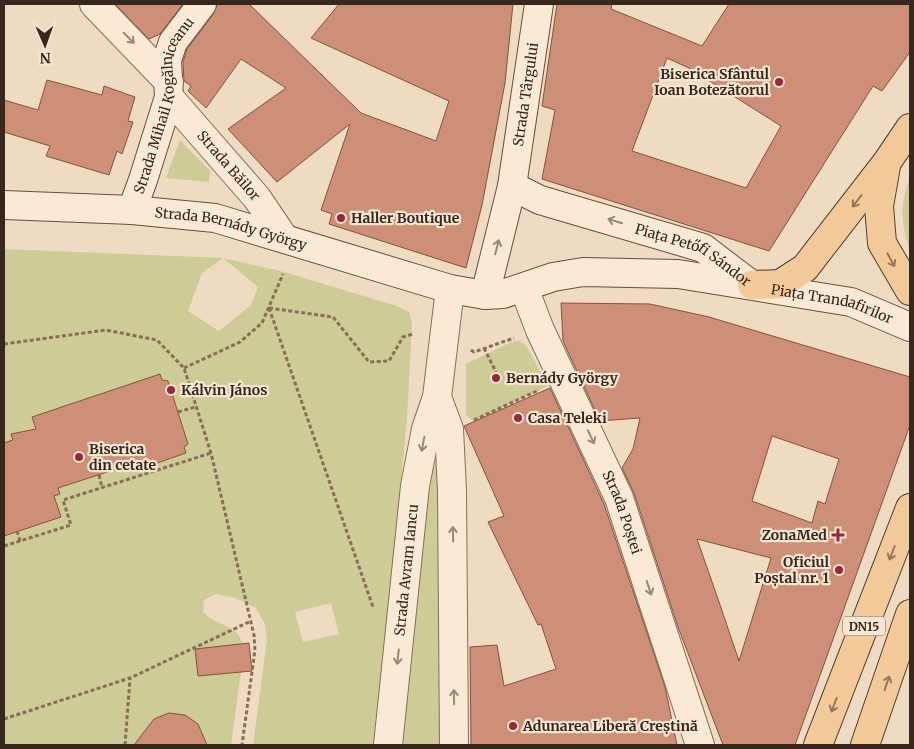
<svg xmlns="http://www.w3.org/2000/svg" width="914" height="749" font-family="Merriweather,serif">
<rect width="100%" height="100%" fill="#efdbc2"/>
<g fill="#cdcb96" fill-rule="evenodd">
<polygon points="180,140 210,171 209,182 166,178"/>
<path d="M910,176v74c-10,-30 -10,-44 0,-74z"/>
<path d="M4,249l219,9 61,14 113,34 12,6 3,11 -5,96 -32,326h-122l14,-105 -2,-16 -9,-16 -20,-10 -20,-4 -12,6 -1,12c17,18 37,9 41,39l-13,94h-227zM223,258l35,29 -7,18 -32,26 -31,-20 14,-38zM331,603l8,31 -36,8 -8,-30z"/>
<polygon points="519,341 526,345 548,386 473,421 466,415 466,364 511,342"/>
<polygon points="431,465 440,465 442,745 401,745"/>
</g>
<g fill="#cd8f77" stroke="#88513e" fill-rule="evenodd">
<polygon points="115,4 183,4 160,34 149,39"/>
<polygon points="217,4 249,4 361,113 436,141 449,101 311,38 339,4 513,4 505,83 482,205 466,268 329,224 332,214 321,210 350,124 277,182 228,129 286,88 241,59 206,108 188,91 191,86 184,81 183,62 187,49 214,13"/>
<path d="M557,4h55l-1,5 91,37 27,-42h181v48l-28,39 -9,-5 -104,165 -227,-72 13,-69 -13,-4zM667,58l22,10 92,58 -35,62 -114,-37z"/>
<polygon points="47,80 102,95 104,86 135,97 128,121 133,122 122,154 117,151 109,175 46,156 50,146 4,132 4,100 38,110"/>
<path d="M561,303l89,1 59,13 201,60v48l-115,320h-72l-45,-118 -44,-134 -12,-25 11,-19 7,-31 -40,3 -37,-80zM772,436l67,23 -14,45 -7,-3 -6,22 -60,-22zM697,539l74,19 -32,103 -21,-62z"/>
<polygon points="160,374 162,380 168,381 188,444 184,447 186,453 143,468 141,461 58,488 60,494 54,496 61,517 4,536 4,443 13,440 11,434 36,429 32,417"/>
<polygon points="550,388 604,504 665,687 677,745 471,745 470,647 497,645 504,686 556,669 541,624 538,625 488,522 504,516 464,426"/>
<polygon points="249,643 252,671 198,676 195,649"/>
<polygon points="169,713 185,715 198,724 207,745 134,745 154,719"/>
</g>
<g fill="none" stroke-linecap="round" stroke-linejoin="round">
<g stroke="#896c59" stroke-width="30">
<g id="street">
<polyline points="94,4 169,82"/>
<path id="s1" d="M169,97l88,101 27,40"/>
<path id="s2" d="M524,288l16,42 79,168 81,247"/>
<polyline points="437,397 449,429 452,491 454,745"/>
<path id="s3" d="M388,745l27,-259 11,-57 11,-32 13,-108"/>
</g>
</g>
<g stroke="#6a4d3c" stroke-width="30">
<g id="secondary">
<path id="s4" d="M512,186l28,14 163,48 46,35"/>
<path id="s5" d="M4,205l128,5 83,8 235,71 35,6 18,-1 50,-17 30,-5 95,2 173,28 59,25"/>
<path id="s6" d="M132,210l11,-30 26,-83 -2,-37 6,-18 29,-38"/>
<path id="s7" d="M485,295l27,-109 27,-182"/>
</g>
</g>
<g stroke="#563b2d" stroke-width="30">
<g id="primary">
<polyline points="886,166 879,206 882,243 910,291"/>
<polyline points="752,285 780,284 805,268 887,162 910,128"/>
<polyline points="818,745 910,508"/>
<polyline points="865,745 910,614"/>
</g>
</g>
<g stroke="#896c59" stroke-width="3" stroke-dasharray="4 2.5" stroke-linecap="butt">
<polyline points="269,308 373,607"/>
<polyline points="269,308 333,317 369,362 389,361 403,337 413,334"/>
<polyline points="4,344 106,330 157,340 184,368 211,453 254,635 255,650 242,745"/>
<polyline points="484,348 496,372"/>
<polyline points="471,350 474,352 514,338"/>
<polyline points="184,368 240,342 262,323 283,274"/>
<polyline points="178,412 195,407"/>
<polyline points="474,420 539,390"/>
<polyline points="99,475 102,488"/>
<polyline points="17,531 20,541"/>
<polyline points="4,546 71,525 63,500 211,453"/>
<polyline points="4,719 130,678 249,622"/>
<polyline points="125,745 130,679"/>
</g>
<use href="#street" stroke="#f9e9d5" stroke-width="28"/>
<use href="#secondary" stroke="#f9e9d5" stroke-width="28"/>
<use href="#primary" stroke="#f2ca99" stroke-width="28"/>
</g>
<defs><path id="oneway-shaft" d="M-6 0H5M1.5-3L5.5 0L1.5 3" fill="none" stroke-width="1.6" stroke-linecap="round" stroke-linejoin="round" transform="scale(1.25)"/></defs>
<g stroke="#988879">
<use href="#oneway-shaft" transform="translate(129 38) rotate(45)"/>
<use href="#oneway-shaft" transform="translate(615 221) rotate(-163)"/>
<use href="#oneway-shaft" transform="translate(497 247) rotate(-76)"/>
<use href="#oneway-shaft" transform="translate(591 437) rotate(65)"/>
<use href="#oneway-shaft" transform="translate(423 444) rotate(101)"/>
<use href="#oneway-shaft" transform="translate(453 534) rotate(-91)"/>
<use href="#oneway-shaft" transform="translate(649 588) rotate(72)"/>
<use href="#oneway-shaft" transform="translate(398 657) rotate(96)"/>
<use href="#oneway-shaft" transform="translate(454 697) rotate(-91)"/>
</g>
<g stroke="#95785b">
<use href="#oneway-shaft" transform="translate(857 201) rotate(128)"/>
<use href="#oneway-shaft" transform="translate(891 260) rotate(62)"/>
<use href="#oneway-shaft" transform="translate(892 553) rotate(111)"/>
<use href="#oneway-shaft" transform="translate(887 683) rotate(-71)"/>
<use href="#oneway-shaft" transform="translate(834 705) rotate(111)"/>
</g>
<g fill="#982839" stroke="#f6e6d2" stroke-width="2">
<circle cx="779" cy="82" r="5"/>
<circle cx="341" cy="218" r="5"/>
<circle cx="496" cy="378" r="5"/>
<circle cx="171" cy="390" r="5"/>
<circle cx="518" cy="418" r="5"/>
<circle cx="79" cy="457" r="5"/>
<path d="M835.5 527.5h5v5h5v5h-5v5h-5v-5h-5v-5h5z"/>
<circle cx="839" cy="570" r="5"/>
<circle cx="513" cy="726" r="5"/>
</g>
<g text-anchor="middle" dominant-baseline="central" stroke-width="4.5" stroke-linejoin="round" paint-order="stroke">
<rect fill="#f6e6d2" stroke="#716053" stroke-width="1" x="843" y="616.5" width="42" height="19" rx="4"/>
<g font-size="12" font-weight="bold" fill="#38271d">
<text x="864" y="626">DN15</text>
</g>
<g font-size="14" font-weight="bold" fill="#38271d" stroke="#f6e6d2" text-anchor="start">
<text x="769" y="74" text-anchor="end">Biserica Sfântul<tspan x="769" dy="16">Ioan Botezătorul</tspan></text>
<text x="351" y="218">Haller Boutique</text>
<text x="506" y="378">Bernády György</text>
<text x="181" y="390">Kálvin János</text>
<text x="528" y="418">Casa Teleki</text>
<text x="89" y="449">Biserica<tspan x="89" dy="16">din cetate</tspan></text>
<text x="827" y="535" text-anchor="end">ZonaMed</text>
<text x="829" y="562" text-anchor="end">Oficiul<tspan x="829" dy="16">Poștal nr. 1</tspan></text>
<text x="523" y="726">Adunarea Liberă Creștină</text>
</g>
<g font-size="14" fill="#38271d" stroke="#f6e6d2">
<text stroke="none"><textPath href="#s7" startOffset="205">Strada Târgului</textPath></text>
<text stroke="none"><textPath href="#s6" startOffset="111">Strada Mihail Kogălniceanu</textPath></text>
<text stroke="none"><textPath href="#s1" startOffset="91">Strada Băilor</textPath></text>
<text stroke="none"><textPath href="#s5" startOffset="229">Strada Bernády György</textPath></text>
<text stroke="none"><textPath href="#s4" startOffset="195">Piața Petőfi Sándor</textPath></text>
<text stroke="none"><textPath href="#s5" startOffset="846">Piața Trandafirilor</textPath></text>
<text stroke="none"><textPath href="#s2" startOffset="245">Strada Poștei</textPath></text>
<text stroke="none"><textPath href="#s3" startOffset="176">Strada Avram Iancu</textPath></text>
</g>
</g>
<rect width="914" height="749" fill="none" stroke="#38271d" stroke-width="10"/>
<g transform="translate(45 45) rotate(178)" stroke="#f6e6d2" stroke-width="4" paint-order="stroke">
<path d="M0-4L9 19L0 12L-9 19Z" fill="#38271d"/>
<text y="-8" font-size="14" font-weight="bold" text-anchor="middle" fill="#38271d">N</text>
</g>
</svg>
